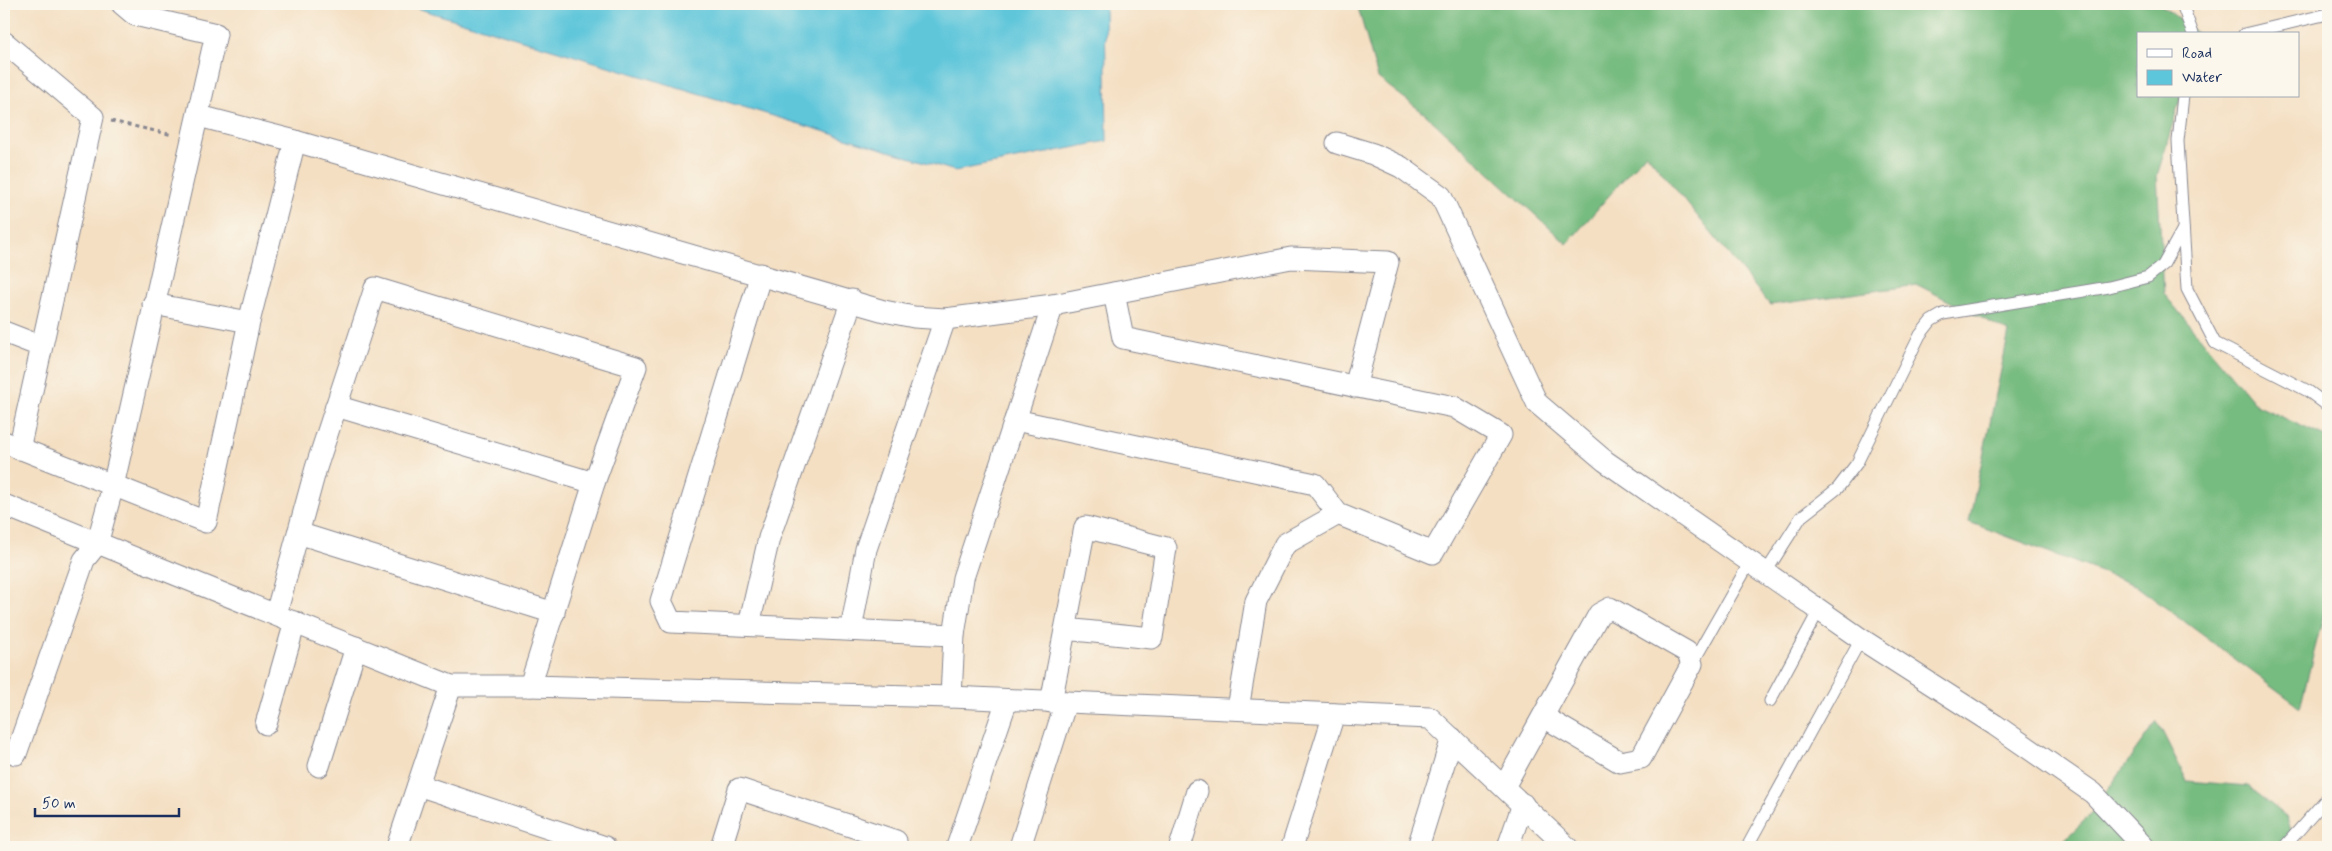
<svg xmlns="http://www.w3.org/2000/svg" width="2332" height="851" font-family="Mynerve,sans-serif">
<rect width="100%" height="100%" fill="#fbf7ec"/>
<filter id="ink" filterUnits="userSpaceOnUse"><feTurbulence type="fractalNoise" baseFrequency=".02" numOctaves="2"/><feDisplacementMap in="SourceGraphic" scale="10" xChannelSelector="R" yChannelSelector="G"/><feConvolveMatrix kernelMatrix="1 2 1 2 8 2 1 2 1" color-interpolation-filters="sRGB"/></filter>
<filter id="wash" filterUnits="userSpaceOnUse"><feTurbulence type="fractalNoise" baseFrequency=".0096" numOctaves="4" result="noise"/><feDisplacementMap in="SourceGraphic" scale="20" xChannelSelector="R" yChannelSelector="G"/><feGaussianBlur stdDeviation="1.12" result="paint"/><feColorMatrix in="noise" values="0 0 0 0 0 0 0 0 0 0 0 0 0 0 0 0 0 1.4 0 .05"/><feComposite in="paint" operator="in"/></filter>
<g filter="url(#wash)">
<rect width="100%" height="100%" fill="#f4dfc2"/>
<g fill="#76bb7f" stroke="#48756e">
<polygon points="1357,4 2160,4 2198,34 2138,34 2138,96 2181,96 2157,176 2164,294 2256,405 2325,437 2326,605 2300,707 2135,585 1969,522 2009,332 1918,285 1770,305 1646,153 1567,244 1425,114 1378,78"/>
<polygon points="2157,721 2187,781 2248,786 2287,817 2296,847 2057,847 2089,816"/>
</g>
<polygon fill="#5ec6da" stroke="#3c7a9c" points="403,4 1105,4 1107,141 955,171"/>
</g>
<g filter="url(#ink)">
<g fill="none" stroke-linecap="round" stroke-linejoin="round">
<g stroke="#888790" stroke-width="13">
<g id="lane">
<polyline points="2182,4 2193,34"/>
<polyline points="2244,34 2328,14"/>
<polyline points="2183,96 2178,141 2187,289 2215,343 2308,391 2328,406"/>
<polyline points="1766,572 1801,517 1838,488 1857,463 1920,335 1931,321 1943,314 2109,287 2148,277 2163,265 2183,229"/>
<polyline points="1692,664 1750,562"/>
<polyline points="1770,701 1819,610"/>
<polyline points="1747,847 1861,639"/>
<polyline points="2284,847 2328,797"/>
</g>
</g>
<g stroke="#888790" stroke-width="23">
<g id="street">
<polyline points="4,42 93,117 19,449"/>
<polyline points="199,116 295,141 884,311 914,317 945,319 1053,305 1291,258 1388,262 1355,387"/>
<polyline points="1337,143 1373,154 1401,167 1441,196 1537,403 1605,461 1861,639 1995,725 2093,793 2144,847"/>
<polyline points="761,274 661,601 671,622 954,635"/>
<polyline points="153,304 249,322"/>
<polyline points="4,332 40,346"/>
<polyline points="336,406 594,483"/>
<polyline points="1015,420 1315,484 1338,514 1433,553 1501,435 1454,407 1123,338 1114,293"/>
<polyline points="4,442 206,522 249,322 295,141"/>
<polyline points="4,505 451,686 530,686 951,697 1430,718 1567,847"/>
<polyline points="298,533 554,613"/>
<polyline points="276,614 316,468 375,288 636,367 594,483 530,686"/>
<polyline points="749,625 769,538 852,300"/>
<polyline points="851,630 866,549 945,319"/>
<polyline points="951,697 954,635 963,578 1053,305"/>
<polyline points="1051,702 1085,527 1166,548 1152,638 1065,629"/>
<polyline points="1238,709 1256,601 1285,544 1338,514"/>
<polyline points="266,724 295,622"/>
<polyline points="16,754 84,560 97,544 113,486 216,34 135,15 122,4"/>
<polyline points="319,766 356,647"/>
<polyline points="418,785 605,847"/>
<polyline points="1504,787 1599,614 1610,608 1687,652 1692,664 1641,758 1620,762 1544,717"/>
<polyline points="397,847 451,686"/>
<polyline points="721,847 739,789 896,841 895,847"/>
<polyline points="957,847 1007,700"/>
<polyline points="1020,847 1066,702"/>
<polyline points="1180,847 1197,791"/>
<polyline points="1292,847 1334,714"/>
<polyline points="1418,847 1452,738"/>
<polyline points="1508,847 1523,804"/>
</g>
</g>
<polyline stroke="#888790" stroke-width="3" stroke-dasharray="4 4" stroke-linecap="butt" points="111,121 173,135"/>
<use href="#lane" stroke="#fff" stroke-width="11"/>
<use href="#street" stroke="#fff" stroke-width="21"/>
</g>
</g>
<rect width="2332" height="851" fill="none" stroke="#fbf7ec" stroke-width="20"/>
<rect x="2137" y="32" width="162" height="65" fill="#fbf7ec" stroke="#a1a7b3"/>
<rect x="2147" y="49" width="25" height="8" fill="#ffffff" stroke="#a1a7b3"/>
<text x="2182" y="58" font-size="15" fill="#1b2f5e">Road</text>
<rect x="2147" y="70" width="25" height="15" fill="#5ec6da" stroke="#a1a7b3"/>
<text x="2182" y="82" font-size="15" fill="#1b2f5e">Water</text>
<path d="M35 808v8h144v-8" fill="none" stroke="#1b2f5e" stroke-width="2.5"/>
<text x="42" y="808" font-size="15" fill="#1b2f5e" stroke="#fbf7ec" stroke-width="4" paint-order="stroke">50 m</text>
</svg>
